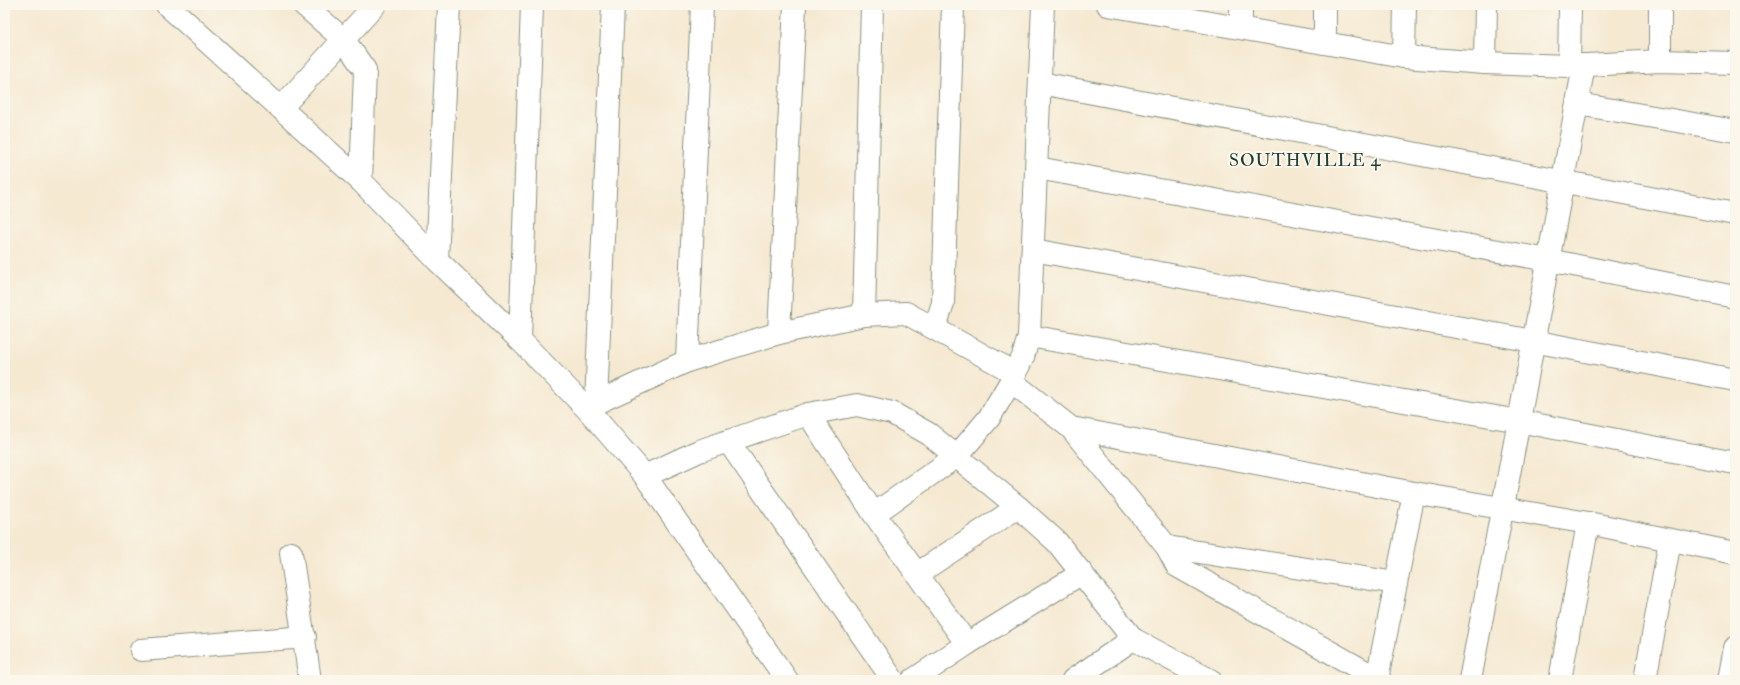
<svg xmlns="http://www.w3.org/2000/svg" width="1740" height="685" font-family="'IM FELL Double Pica',serif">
<rect width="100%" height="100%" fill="#fbf7ec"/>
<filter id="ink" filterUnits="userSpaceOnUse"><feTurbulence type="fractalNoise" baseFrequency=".025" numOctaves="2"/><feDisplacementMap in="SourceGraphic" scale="8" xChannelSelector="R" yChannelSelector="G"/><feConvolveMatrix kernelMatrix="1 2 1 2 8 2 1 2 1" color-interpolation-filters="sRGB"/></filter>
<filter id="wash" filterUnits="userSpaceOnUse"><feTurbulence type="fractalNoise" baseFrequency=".012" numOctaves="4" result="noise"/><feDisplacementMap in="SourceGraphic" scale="16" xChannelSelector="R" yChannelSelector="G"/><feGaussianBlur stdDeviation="0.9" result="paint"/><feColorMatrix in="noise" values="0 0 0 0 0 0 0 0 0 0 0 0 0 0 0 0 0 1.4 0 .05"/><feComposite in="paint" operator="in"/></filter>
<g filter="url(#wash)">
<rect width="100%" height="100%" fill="#f5e9d2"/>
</g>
<g filter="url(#ink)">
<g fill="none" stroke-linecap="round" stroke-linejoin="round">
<g stroke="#8a9383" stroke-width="24">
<g id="minor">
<polyline points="167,5 361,181 437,260 520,340 589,411 645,476 787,680"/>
<polyline points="304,5 344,40 365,70 361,181"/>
<polyline points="1108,5 1404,57 1485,63 1569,66 1660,61 1735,63"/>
<polyline points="1325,5 1325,43"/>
<polyline points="1241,27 1241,5"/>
<polyline points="1404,57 1405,5"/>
<polyline points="1660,61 1660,5"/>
<polyline points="1485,63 1486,5"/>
<polyline points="1569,66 1570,5"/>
<polyline points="1040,83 1735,214"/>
<polyline points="1578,104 1735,131"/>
<polyline points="281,108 375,5"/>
<polyline points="1037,168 1548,260 1735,297"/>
<polyline points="1033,250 1533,341 1735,380"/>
<polyline points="437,260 449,5"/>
<polyline points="864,315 872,5"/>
<polyline points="935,327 943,303 953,5"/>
<polyline points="779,333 795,5"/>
<polyline points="1029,336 1519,421 1735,463"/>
<polyline points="520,340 532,5"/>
<polyline points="687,361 702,5"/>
<polyline points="1011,381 1071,428 1414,493 1588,523 1735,553"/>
<polyline points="596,403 613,5"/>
<polyline points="589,411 596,403 687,361 779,333 864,315 906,313 1015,373"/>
<polyline points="808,414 874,514 967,644"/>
<polyline points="1071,428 1167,547 1177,566 1380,680"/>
<polyline points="728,441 893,680"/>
<polyline points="645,476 699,451 808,414 857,405 892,413 929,434 1018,507 1057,542 1133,639 1210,680"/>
<polyline points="874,514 957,456 989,418 1011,381 1023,357 1029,336 1043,5"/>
<polyline points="1167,547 1396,583"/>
<polyline points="291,553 310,680"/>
<polyline points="917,574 1018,507"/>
<polyline points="141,650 305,637"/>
<polyline points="1377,679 1414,493"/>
<polyline points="913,680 967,644 1082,573"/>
<polyline points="1073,680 1133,639"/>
<polyline points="1470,680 1519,421 1584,65"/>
<polyline points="1560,680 1588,523"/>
<polyline points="1645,680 1670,540"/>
<polyline points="1729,680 1735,648"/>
</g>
</g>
<use href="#minor" stroke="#fff" stroke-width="22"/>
</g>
</g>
<g text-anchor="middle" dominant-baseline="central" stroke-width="4" stroke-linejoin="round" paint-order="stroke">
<g font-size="18" letter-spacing="1" fill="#1f3d34" stroke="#fbf7ec">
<text x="1305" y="160">SOUTHVILLE 4</text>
</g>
</g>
<rect width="1740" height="685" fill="none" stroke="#fbf7ec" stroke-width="20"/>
</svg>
